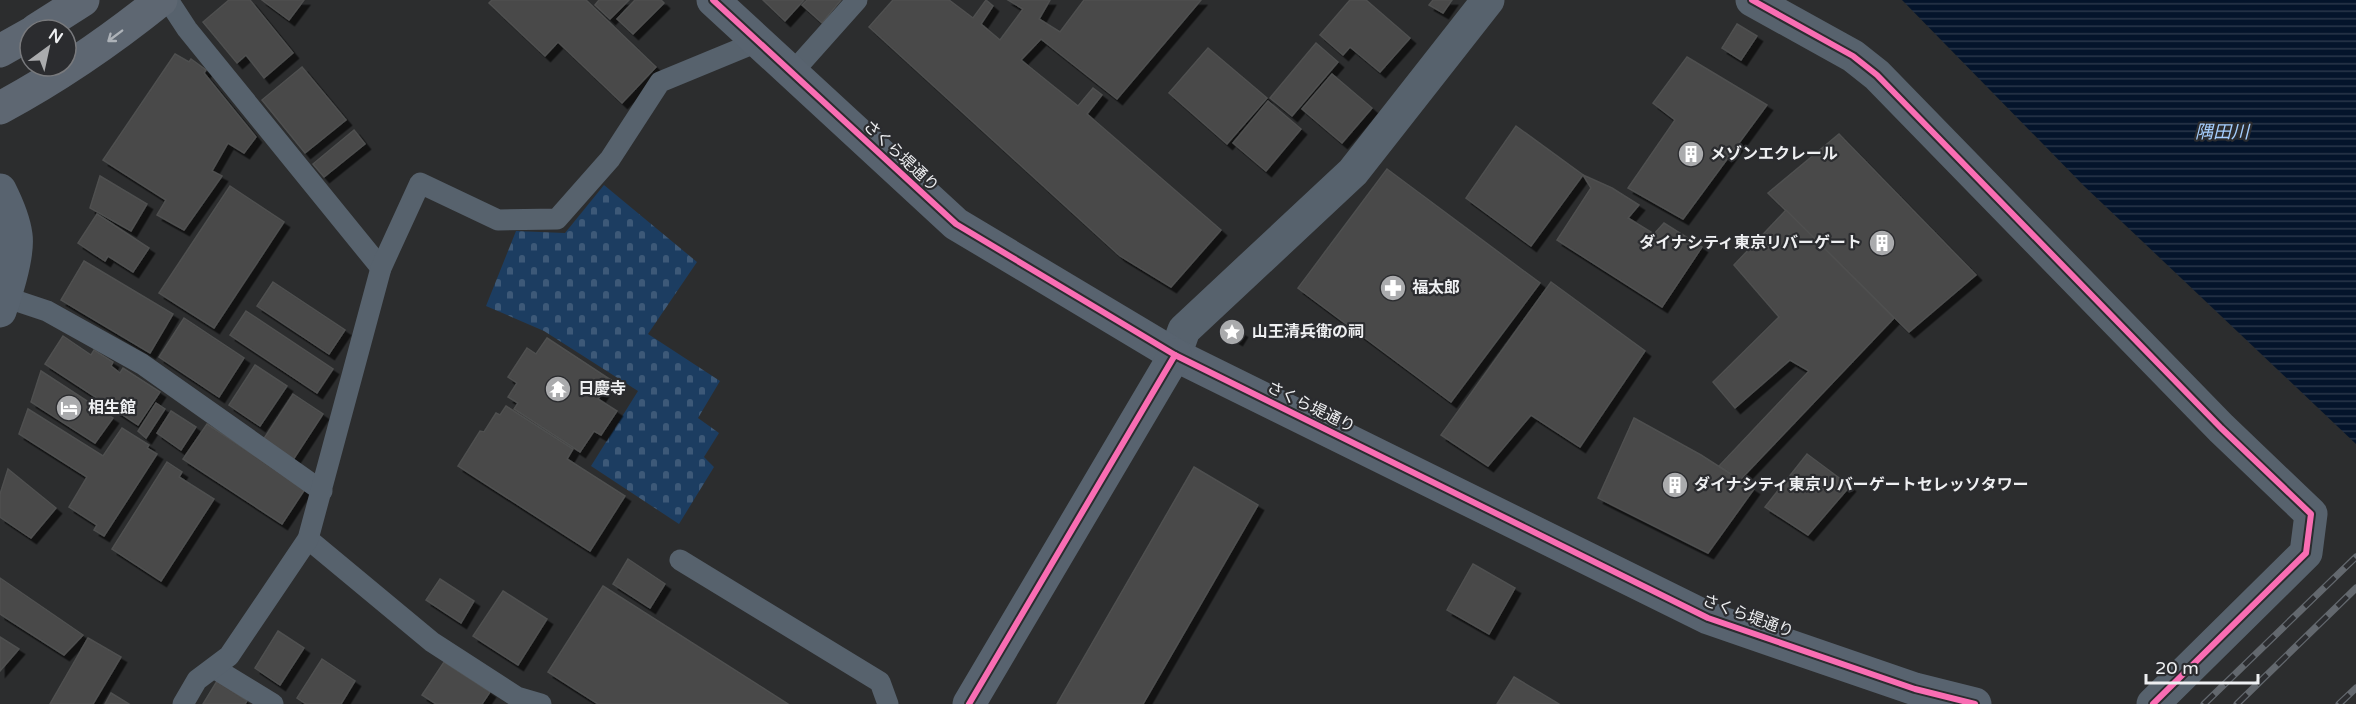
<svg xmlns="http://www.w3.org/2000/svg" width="2356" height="704" font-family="'Varela Round','Noto Sans JP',sans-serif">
<defs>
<pattern id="cemetery-stones" width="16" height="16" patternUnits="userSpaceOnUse" patternTransform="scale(1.5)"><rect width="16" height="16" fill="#1c3d61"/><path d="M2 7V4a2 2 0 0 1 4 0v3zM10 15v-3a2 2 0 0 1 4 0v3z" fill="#3d5978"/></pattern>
<pattern id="water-rules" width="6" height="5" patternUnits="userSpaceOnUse" patternTransform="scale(1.5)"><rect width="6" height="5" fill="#04142b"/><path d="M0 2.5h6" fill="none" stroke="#29364a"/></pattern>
<filter id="shadow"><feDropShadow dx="5.5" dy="5.5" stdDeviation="0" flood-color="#0009"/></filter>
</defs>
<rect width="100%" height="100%" fill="#2c2d2e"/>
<polygon fill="url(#cemetery-stones)" points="604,185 697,262 648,334 720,381 698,418 719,433 704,457 714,467 679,524 591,466 638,391 544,331 486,306 516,231 565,233"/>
<polygon fill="url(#water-rules)" points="1902,0 2356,0 2356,444 2084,186"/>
<g fill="#484848" stroke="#4f5050" stroke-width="1.5" filter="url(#shadow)">
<polygon points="229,0 250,0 293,53 264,78 246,55 237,63 203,22"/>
<polygon points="262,0 304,0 289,20"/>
<polygon points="492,0 586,0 656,67 622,103 558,42 545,56 489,3"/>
<polygon points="599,0 629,0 610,19 595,5"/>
<polygon points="635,0 661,0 664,3 633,34 617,19"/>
<polygon points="763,0 804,0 785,21"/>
<polygon points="807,0 841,0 822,23 802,5"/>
<polygon points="893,0 949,0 973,18 986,0 993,6 981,24 1000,40 1023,9 1008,0 1050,0 1039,19 1060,32 1084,0 1201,0 1117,99 1041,39 1021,60 1078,106 1093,88 1102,95 1087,114 1221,230 1171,287 1120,256 869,27"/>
<polygon points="1350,0 1366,0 1410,38 1380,72 1350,47 1343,55 1320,35"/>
<polygon points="1433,0 1452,0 1443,13 1429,5"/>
<polygon points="1737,24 1757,36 1741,60 1722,48"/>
<polygon points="1316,43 1338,62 1292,116 1270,98"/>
<polygon points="1208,48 1267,98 1227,144 1169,93"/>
<polygon points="175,54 189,62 191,59 206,70 204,73 256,137 244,153 228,143 212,171 222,176 184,230 157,215 166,200 103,160"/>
<polygon points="1687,57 1767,105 1683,219 1628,188 1675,120 1653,103"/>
<polygon points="302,67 346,120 305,153 262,100"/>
<polygon points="1332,74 1372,108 1342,143 1302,109"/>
<polygon points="1268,101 1301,129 1266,171 1233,143"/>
<polygon points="1516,126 1583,175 1531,246 1466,198"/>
<polygon points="354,130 365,144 324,177 313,164"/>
<polygon points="1839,134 1976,275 1909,332 1768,193"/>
<polygon points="1387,169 1540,283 1451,402 1298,288"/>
<polygon points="1583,175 1612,188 1639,205 1628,218 1654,234 1664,223 1702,247 1662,307 1557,240 1591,188"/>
<polygon points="100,176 147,204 131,231 90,208"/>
<polygon points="230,186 284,222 214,328 159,293"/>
<polygon points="1786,210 1894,318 1740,480 1719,466 1809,371 1790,360 1735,408 1713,382 1779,317 1734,265"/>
<polygon points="97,214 149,248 133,272 108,256 105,261 78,243"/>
<polygon points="84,261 173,314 150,353 61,300"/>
<polygon points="273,282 345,330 329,354 257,306"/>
<polygon points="1551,282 1645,351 1580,447 1531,415 1488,466 1441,435"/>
<polygon points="246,311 333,369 317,393 230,335"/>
<polygon points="184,318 244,358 219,397 159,357"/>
<polygon points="1230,324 1242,332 1237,340 1225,333"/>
<polygon points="63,336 91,355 94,350 113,362 111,366 120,373 123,368 160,392 138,425 45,364"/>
<polygon points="547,338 611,380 598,399 617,411 601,435 594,431 580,452 514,409 518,403 508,397 517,383 508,377 527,348 536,354"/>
<polygon points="255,365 287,386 260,426 229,405"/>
<polygon points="41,371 113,418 95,443 31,402"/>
<polygon points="293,394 323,414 291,463 261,443"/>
<polygon points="156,403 165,409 146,438 138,431"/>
<polygon points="506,406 573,449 567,459 625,496 590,551 458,466 480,431 484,432 496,413 500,415"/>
<polygon points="28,409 103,456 122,428 149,445 147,448 157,454 104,536 94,530 97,525 69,507 87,477 19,434"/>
<polygon points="171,411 196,427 181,450 157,433"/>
<polygon points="1634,418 1701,455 1754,489 1708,553 1598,498"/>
<polygon points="207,424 305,489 282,524 183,459"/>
<polygon points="1807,454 1850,486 1808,535 1765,507"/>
<polygon points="167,462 182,472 179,477 214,499 161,581 112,549"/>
<polygon points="1194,467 1258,505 1143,704 1057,704"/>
<polygon points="8,469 56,508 31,538 0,517 0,494"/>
<polygon points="628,559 665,584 650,608 613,584"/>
<polygon points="1473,564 1515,588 1489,634 1447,610"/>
<polygon points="0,578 83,635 64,655 0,614"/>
<polygon points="440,579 474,601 461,623 426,600"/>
<polygon points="603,586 788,704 598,704 548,672"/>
<polygon points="503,591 547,619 518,665 473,636"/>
<polygon points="278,631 304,648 280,685 255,668"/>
<polygon points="0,637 19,649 0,671"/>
<polygon points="88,638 121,657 93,704 50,704"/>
<polygon points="322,659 355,681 341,704 306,704 297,698"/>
<polygon points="444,662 490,692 482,704 436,704 422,695"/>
<polygon points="1514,677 1559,704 1497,704"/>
<polygon points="217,681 247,701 245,704 203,704"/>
<polygon points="111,693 129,704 105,704"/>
</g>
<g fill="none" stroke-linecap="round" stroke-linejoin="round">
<g stroke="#57626d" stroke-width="21">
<polyline points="168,0 187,29 381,268"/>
<polyline points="791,74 857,0"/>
<polyline points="5,297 47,311 142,364 322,491"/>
<polyline points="308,539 432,642 517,697 541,704"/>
<polyline points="680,560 880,682 888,704"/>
<polyline points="214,668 273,704"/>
<polyline points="183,704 197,680 229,656 308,539 381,268 420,183 498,220 557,219 610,159 660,82 757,42"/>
</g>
<g stroke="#57626d" stroke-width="33">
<polyline points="1752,0 1853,56 1877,75 2221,428 2311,514 2306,553 2153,704"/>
<polyline points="1175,355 1184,330 1353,172 1488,0"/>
</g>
<g stroke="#58636f" stroke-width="33">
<polyline points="713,0 956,224 1175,355 1708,618 1915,689 1975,704"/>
<path d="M0,190c7,14 14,30 16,45 3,20 -9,56 -16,76"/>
<polyline points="969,704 1175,355"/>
</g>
<g stroke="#5e6772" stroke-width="33">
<polyline points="36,30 83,0"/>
<polyline points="0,51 30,34"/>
<path d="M0,108c58,-31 110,-67 161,-108"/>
</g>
<g stroke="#63686e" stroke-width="7">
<g id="rail">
<polyline points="2204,704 2356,557"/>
<polyline points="2237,704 2356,588"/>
<polyline points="2339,704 2356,688"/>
</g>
</g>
<use href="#rail" stroke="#2b2c2f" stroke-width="4.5" stroke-dasharray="14" stroke-linecap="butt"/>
<g stroke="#2b2c2f" stroke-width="10">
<g id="cycleway">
<polyline points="713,0 956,224 1175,355 1708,618 1915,689 1975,704"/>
<polyline points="1752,0 1853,56 1877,75 2221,428 2311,514 2306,553 2153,704"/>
<polyline points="969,704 1175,355"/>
</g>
</g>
<use href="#cycleway" stroke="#f96db3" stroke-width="6"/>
</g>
<defs><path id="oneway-shaft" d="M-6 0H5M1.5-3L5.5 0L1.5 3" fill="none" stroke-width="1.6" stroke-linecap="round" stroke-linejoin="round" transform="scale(1.5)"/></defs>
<use stroke="#adb2b8" href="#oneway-shaft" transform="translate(115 36) rotate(143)"/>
<defs>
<g id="building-disc" transform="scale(1.35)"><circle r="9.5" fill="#aaabad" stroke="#2b2c2f"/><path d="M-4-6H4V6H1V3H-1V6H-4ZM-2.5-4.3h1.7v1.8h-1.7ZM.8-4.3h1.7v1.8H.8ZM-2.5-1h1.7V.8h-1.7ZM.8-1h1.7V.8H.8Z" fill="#fff"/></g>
<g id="pharmacy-disc" transform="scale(1.35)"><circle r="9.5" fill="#aaabad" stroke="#2b2c2f"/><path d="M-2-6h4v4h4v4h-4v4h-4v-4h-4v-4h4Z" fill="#fff"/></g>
<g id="sight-disc" transform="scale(1.35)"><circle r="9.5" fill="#aaabad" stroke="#2b2c2f"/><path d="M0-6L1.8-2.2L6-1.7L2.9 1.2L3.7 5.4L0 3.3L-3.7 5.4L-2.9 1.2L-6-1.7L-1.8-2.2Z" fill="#fff"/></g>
<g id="temple-disc" transform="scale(1.35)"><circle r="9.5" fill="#aaabad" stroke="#2b2c2f"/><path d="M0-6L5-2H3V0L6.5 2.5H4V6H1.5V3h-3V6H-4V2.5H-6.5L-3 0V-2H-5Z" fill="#fff"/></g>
<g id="hotel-disc" transform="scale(1.35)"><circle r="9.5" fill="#aaabad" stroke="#2b2c2f"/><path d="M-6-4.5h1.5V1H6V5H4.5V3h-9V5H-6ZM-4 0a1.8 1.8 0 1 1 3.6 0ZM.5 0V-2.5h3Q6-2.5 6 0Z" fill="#fff"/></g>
</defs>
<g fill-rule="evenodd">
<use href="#building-disc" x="1691" y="154"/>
<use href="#building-disc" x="1882" y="243"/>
<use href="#pharmacy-disc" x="1393" y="288"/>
<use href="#sight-disc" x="1232" y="332"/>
<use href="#temple-disc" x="558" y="389"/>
<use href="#hotel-disc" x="69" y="408"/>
<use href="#building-disc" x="1675" y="485"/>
</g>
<g text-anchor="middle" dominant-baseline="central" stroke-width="4.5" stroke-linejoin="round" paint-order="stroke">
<g font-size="16" font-weight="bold" fill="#eeeff1" stroke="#2b2c2f" text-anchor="start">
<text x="1710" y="154">メゾンエクレール</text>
<text x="1862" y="243" text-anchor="end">ダイナシティ東京リバーゲート</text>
<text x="1412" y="288">福太郎</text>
<text x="1252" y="332">山王清兵衛の祠</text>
<text x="578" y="389">日慶寺</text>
<text x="88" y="408">相生館</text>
<text x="1694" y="485">ダイナシティ東京リバーゲートセレッソタワー</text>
</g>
<g font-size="16" fill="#eeeff1" stroke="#2b2c2f">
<text transform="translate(901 156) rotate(43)">さくら堤通り</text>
<text transform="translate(1311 407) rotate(26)">さくら堤通り</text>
<text transform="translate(1748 616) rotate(20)">さくら堤通り</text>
</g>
<g font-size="18" font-style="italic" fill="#a5cefe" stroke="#2b2c2f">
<text x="2222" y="132">隅田川</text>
</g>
</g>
<g transform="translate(48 48) rotate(33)"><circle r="28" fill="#2b2c2f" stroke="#797a7d" stroke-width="1.5"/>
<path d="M0-4.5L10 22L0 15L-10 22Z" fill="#aaabad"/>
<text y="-9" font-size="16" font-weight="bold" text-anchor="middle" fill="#eeeff1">N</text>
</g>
<path d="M2146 674v9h112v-9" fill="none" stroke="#eeeff1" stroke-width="3"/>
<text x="2155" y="674" font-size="18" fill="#eeeff1" stroke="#2b2c2f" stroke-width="4.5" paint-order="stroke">20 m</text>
</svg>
